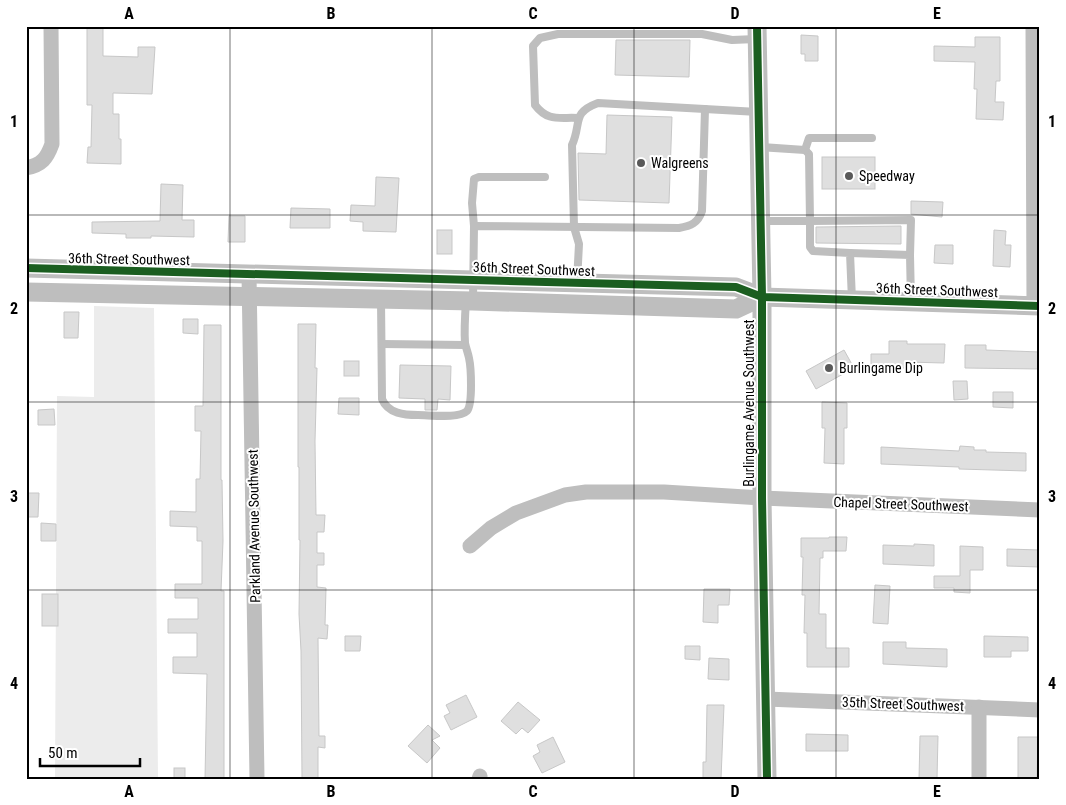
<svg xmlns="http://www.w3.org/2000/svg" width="1066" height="805" font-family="'Roboto Condensed',sans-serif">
<rect width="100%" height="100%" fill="#fff"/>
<polygon fill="#ececec" points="94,306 154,308 158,779 55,779 57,396 94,397"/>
<g fill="#dfdfdf" stroke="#c7c7c7">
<polygon points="87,26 103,26 103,56 138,57 138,47 155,47 152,94 113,93 113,114 119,114 119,139 121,139 121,164 87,163 88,147 91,147 92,105 87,105"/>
<polygon points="801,35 818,36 818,61 805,61 805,54 801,54"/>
<polygon points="975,37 1000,37 1000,81 996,81 995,102 1004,102 1003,120 976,119 977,89 974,89 975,62 934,61 934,46 975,47"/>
<polygon points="616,40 690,40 689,77 615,75"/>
<polygon points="607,115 672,117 669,203 579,200 578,153 606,154"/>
<rect x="822" y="157" width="53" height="32"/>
<polygon points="376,177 399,178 396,232 363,231 363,222 350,221 351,205 375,206"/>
<polygon points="161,184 183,185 182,220 194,220 194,237 151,236 151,238 126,238 126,234 92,233 92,222 160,221"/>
<polygon points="911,201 943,202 942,217 911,214"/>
<polygon points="291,208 330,209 330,228 290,228"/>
<polygon points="229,216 245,216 245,242 228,242"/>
<polygon points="901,226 901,244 816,243 816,227"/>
<rect x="437" y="230" width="15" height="24"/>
<polygon points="994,230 1006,231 1005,245 1011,245 1010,267 993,266"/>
<polygon points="935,245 953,245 953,264 934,263"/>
<polygon points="64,312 79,312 78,338 64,338"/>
<polygon points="183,319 198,319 198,334 183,333"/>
<polygon points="298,324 316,324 315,368 317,368 315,441 316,515 325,515 324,532 317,532 317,553 324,553 324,565 317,565 317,587 326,588 325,625 328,625 327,639 318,638 319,736 325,736 325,748 318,747 318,779 302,779 301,651 299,614 300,540 299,540 299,467 298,467"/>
<polygon points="204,325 221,325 221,480 222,480 223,541 221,591 224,591 224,779 205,779 207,674 173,673 173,657 197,657 197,633 168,633 168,619 198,619 198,598 175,598 175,584 202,584 202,541 197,541 197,527 170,526 170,511 196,512 196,479 200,479 201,431 195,431 195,406 203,406"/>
<polygon points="889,341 907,341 907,344 945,344 944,363 907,362 907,368 871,368 871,354 889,354"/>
<polygon points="965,345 986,345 986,350 1040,352 1040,369 965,368"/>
<polygon points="844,350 854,368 816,389 806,371"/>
<rect x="344" y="361" width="15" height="15"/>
<polygon points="400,365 451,366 450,400 438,399 437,410 425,410 425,399 399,398"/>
<polygon points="953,381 967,381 968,399 954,400"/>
<polygon points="993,392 1013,392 1013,408 993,407"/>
<polygon points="339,398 359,398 359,415 338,414"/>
<polygon points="822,402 847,403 847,428 844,428 844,464 824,463 825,428 822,428"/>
<polygon points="54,409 55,425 38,425 38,410"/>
<polygon points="960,446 974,447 974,450 986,450 986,452 1026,453 1026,471 959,469 959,467 881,464 881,447 959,451"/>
<polygon points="26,493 39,493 38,517 26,517"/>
<polygon points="41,523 56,524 56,541 41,541"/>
<polygon points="829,537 847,537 846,551 823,551 823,558 820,558 819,614 826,614 826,648 849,648 849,667 807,667 807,633 804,633 805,595 802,595 803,557 801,557 801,538 829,538"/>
<polygon points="914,544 934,545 934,566 883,564 883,545 914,546"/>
<polygon points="960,546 983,547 983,570 970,570 970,593 954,592 954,588 934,588 934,576 960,576"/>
<polygon points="1007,549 1040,550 1040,567 1007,566"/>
<polygon points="875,585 890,586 888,624 873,623"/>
<polygon points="704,589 730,589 729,605 718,605 718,623 703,622"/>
<rect x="42" y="594" width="16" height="32"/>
<polygon points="345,636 361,636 360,651 345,651"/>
<polygon points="984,636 1028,637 1028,651 1011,651 1011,657 984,657"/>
<polygon points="883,642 906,642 906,648 947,649 947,667 883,664"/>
<polygon points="685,646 700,646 700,660 685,659"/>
<polygon points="709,658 729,659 729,680 708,679"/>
<polygon points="466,695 477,717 451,730 444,716 450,713 446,705"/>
<polygon points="518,702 540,720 528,733 522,728 516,734 501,721"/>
<polygon points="707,705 724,705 721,779 703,779 703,762 706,762"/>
<polygon points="428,725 440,736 432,740 440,748 427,763 408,746"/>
<polygon points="806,734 848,735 848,751 806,751"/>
<polygon points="920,736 938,736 937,779 919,779"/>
<polygon points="553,737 565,762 542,773 533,756 540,752 537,745"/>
<polygon points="1018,737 1038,737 1037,779 1018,779"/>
<rect x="174" y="768" width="11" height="11"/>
</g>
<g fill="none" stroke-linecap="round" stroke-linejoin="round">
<g stroke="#bebebe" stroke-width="8">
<path d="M578,118c-19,-1 -30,4 -43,-13l-2,-59 7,-8 18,-4h144l30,6 24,-1"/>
<polyline points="760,147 805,150 809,154 810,221 760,221"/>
<polyline points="805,150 809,138 872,138"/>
<polyline points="474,226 472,203 474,179 479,177 545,177"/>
<polyline points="850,253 910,255 911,302"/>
<path d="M577,282l2,-38 -5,-17 -2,-82c10,-22 -1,-32 26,-42l160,9"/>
<path d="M381,300l1,99c6,15 23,16 36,16 12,0 41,4 49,-4 6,-7 4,-44 2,-53 -1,-5 -3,-10 -4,-15 -1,-14 0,-28 1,-42"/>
<polyline points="852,300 850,253 813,251 810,247 810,221 911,220 910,255"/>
<path d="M473,301l1,-75 205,2c12,-2 19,-5 23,-17l3,-102"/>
<polyline points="382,344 465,345"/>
</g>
<g stroke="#bebebe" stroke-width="15">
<polyline points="1033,26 1034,306"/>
<path d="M26,168c16,-3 21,-10 26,-24l-1,-118"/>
<polyline points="249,274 257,779"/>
<polyline points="470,546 491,528 516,513 565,495 586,492 664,492 762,498 1040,510"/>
<polyline points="766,699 1040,710"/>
<polyline points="979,707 979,779"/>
<polyline points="479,779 480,776"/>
</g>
<g stroke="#bebebe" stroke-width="19">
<polyline points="757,26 762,297 762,498 767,779"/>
<polyline points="26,268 736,287 762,297 1040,306"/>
<polyline points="26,292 473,301 736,309 762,297"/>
</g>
<g stroke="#fff" stroke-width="11">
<g id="cycleway">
<polyline points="757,26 762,297 762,498 767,779"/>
<polyline points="26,268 736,287 762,297 1040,306"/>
</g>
</g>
<use href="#cycleway" stroke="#1b5e20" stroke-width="8"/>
</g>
<path fill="none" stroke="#000" stroke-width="1" stroke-opacity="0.55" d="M230,26v753M432,26v753M634,26v753M836,26v753M26,215h1014M26,402h1014M26,590h1014"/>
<g fill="#595959" stroke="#fff" stroke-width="2">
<circle cx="641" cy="163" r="5"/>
<circle cx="849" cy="176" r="5"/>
<circle cx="829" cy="368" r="5"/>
</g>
<g text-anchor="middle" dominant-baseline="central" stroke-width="4" stroke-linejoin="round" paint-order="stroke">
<g font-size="14" fill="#000" stroke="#fff" text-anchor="start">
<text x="651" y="163">Walgreens</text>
<text x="859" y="176">Speedway</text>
<text x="839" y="368">Burlingame Dip</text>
</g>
<g font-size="14" fill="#000" stroke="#fff">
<text transform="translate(129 259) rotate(1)">36th Street Southwest</text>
<text transform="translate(534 269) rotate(2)">36th Street Southwest</text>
<text transform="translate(937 290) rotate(2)">36th Street Southwest</text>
<text transform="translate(749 403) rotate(-90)">Burlingame Avenue Southwest</text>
<text transform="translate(901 504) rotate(2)">Chapel Street Southwest</text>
<text transform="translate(254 526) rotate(-91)">Parkland Avenue Southwest</text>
<text transform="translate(903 704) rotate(2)">35th Street Southwest</text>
</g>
</g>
<rect width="1066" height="805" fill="none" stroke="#ffffff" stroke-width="55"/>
<path d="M40 758v8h100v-8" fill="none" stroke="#000000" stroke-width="2.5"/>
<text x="48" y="758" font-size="15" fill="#000000" stroke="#ffffff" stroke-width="4" paint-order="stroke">50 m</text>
<rect x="28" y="28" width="1010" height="750" fill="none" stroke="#000" stroke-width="2"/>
<g font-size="16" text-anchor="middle" font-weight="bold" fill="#000">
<text x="129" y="19">A</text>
<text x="331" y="19">B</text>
<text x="533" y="19">C</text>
<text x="735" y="19">D</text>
<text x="937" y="19">E</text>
<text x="14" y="127">1</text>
<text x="1052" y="127">1</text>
<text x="14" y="314">2</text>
<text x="1052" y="314">2</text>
<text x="14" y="502">3</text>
<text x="1052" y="502">3</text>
<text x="14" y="689">4</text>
<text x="1052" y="689">4</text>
<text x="129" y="797">A</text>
<text x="331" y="797">B</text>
<text x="533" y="797">C</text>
<text x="735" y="797">D</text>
<text x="937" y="797">E</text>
</g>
</svg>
